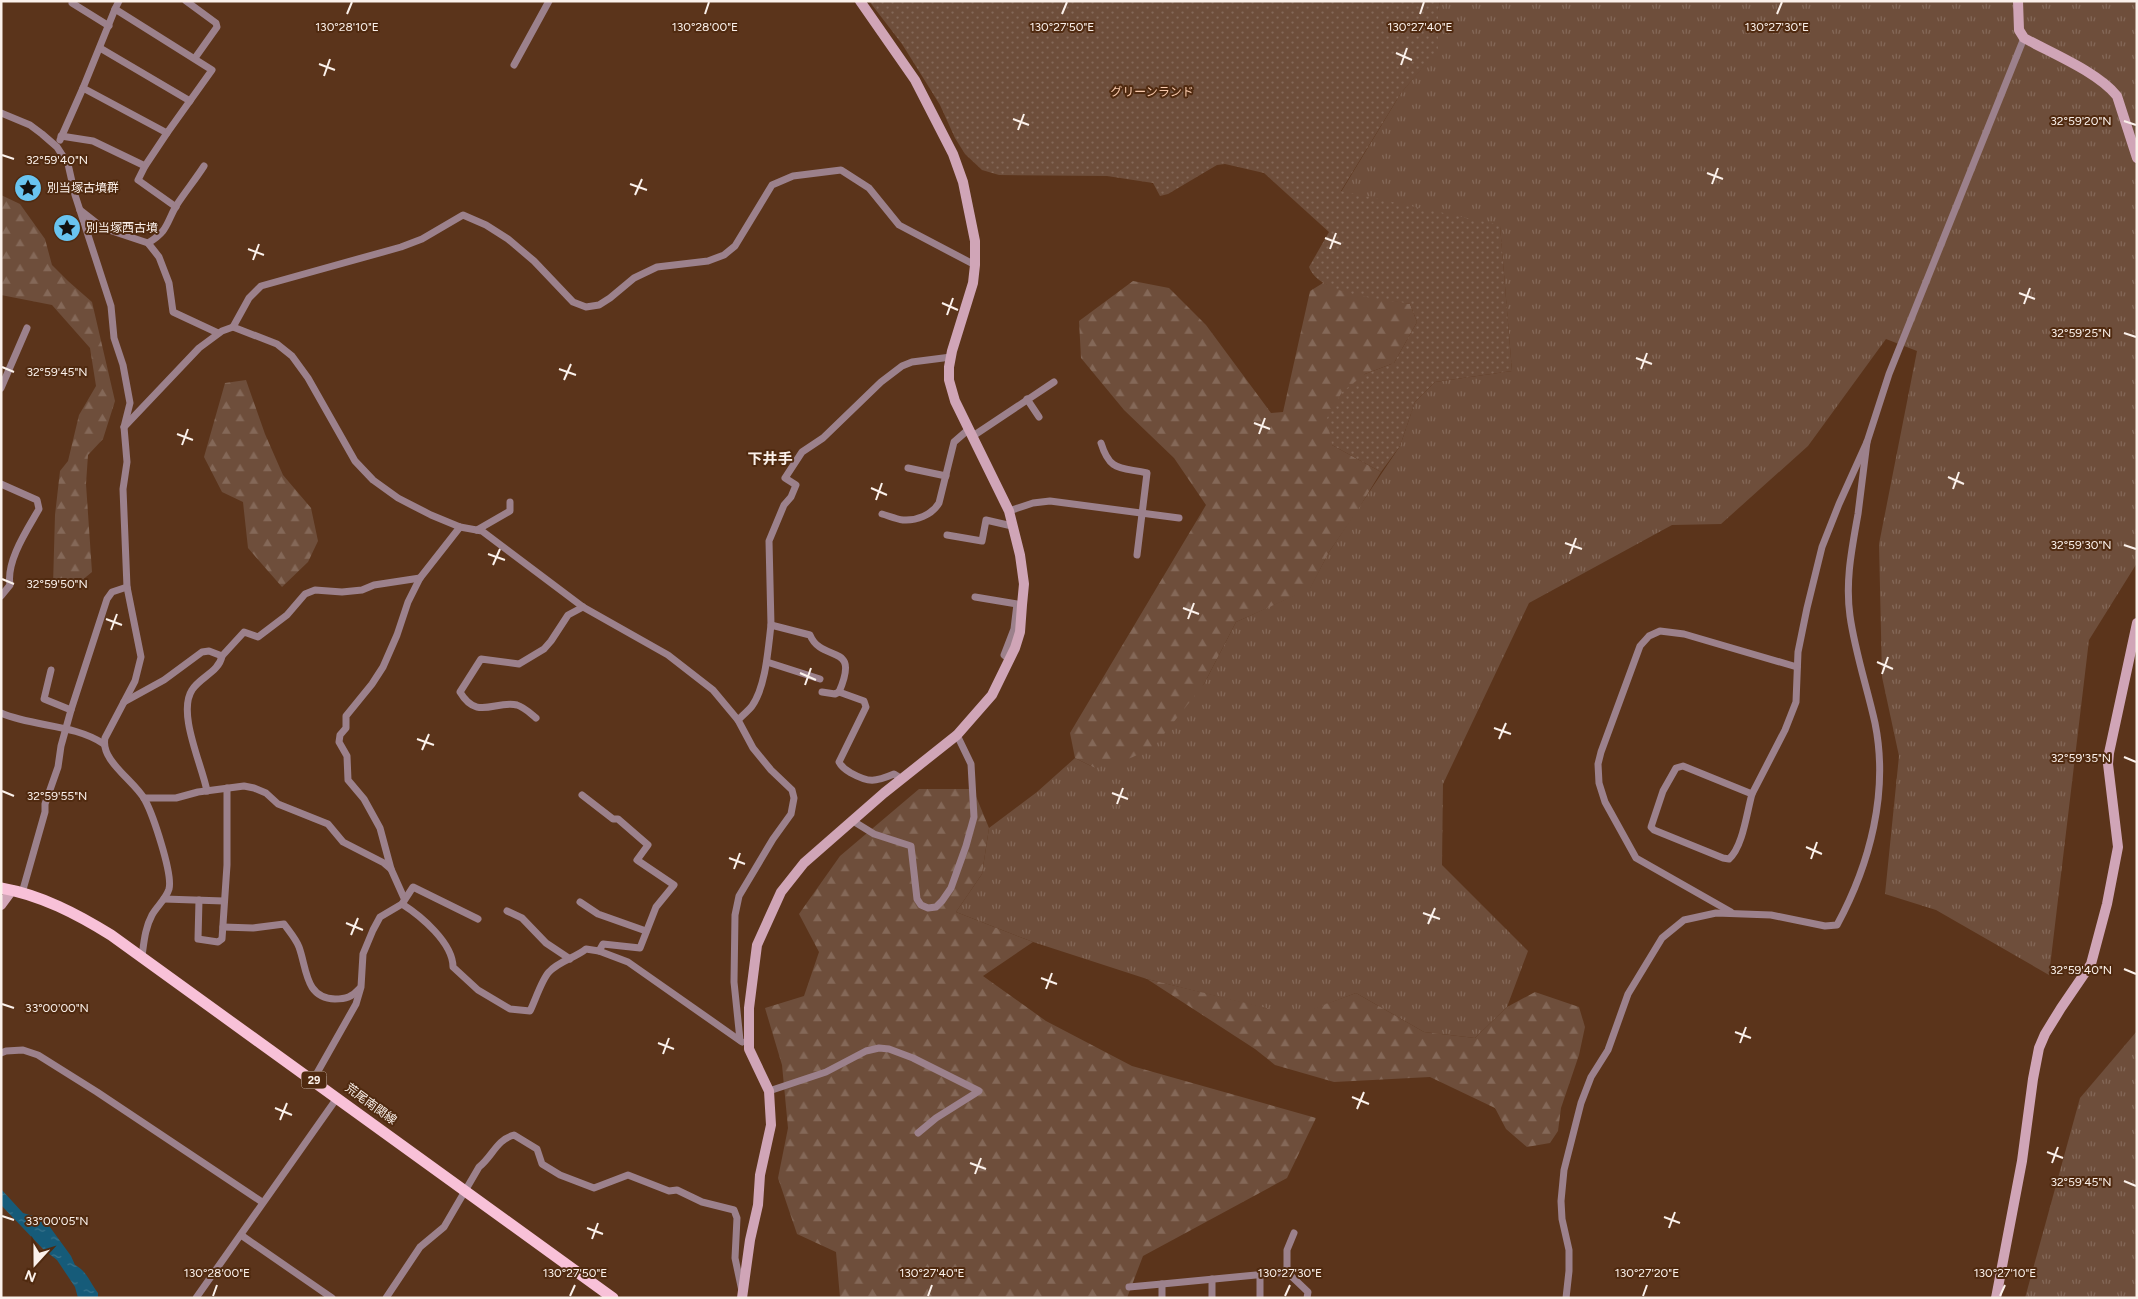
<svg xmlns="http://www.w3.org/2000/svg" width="2138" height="1299" font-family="Figtree,'Noto Sans JP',sans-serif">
<defs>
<pattern id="grass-tufts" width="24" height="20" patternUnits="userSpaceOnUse" patternTransform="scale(1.25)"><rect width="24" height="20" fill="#6e4e3b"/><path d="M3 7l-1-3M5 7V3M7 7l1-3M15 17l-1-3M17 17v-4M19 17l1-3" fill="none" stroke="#846858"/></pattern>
<pattern id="forest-firs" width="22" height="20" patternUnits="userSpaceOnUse" patternTransform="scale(1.25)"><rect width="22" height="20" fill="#6e4e3b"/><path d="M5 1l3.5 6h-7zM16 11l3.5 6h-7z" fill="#846858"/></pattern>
<pattern id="park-dots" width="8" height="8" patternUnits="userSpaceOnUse" patternTransform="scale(1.25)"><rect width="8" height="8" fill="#6e4e3b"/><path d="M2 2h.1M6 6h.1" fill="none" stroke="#846858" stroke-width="1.8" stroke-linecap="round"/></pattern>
<pattern id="water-ripples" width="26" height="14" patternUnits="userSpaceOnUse" patternTransform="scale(1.25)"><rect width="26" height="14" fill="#165b79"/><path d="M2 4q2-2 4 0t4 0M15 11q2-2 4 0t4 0" fill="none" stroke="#39738c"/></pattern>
</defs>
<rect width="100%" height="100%" fill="#5b341b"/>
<g fill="url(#grass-tufts)">
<polygon points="1440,1 2137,1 2137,563 2089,640 2049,975 1936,910 1885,894 1899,756 1882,677 1879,544 1917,351 1886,339 1808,446 1721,524 1672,525 1529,603 1443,784 1442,865 1528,951 1507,1007 1475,1038 1424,1032 1356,993 1296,1016 1147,979 1033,942 956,912 982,874 989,828 1037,792 1075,758 1095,768 1204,684 1236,622 1310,588 1329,552 1400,446 1415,402 1435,382 1512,371 1500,226 1341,192 1401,93 1437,50 1438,11"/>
<polygon points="2137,1031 2137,1298 2025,1298 2080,1098"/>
</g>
<g fill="url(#forest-firs)">
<polygon points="1,195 20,204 45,239 52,265 68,281 92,302 115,401 103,439 88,455 86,484 92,572 75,586 53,585 55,515 60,471 68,461 79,415 96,386 90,348 52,305 1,295"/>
<polygon points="1133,281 1169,288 1206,325 1271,413 1283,412 1310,291 1323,283 1349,292 1410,304 1417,322 1394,363 1365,374 1332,445 1381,472 1356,513 1329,552 1310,589 1236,622 1204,684 1153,748 1126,760 1095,768 1075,758 1070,733 1206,505 1174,458 1124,410 1081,358 1079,321"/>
<polygon points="246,380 265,434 283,475 311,508 318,541 308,562 282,587 248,548 243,502 222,492 204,457 225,383"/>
<polygon points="919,789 973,789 989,828 982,874 956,912 1033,942 983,976 1046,1021 1132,1066 1316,1118 1287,1178 1143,1256 1127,1298 840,1298 836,1252 797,1234 778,1178 788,1128 782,1065 765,1008 804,996 819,952 799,914 840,856"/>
<polygon points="1147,979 1296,1015 1356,993 1424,1032 1475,1038 1507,1007 1535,992 1579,1007 1585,1027 1579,1055 1561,1108 1558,1131 1550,1143 1527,1147 1506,1129 1495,1108 1430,1077 1334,1082 1275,1065 1255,1049"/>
</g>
<path fill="url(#park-dots)" d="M869,1h571l-2,10v39l-37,43 -60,98 159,34 12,146 -77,11 -20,20 -15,44 -19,26 -49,-27 -5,-27 15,-26 23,-18 29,-11 23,-41 -7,-18c-26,-5 -91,-9 -101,-37l20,-35 -65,-59 -39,-9 -8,1 -49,29 -8,2 -7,-13 -46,-7 -108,-1 -17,-5 -17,-16 -10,-16 -15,-33 -18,-29 -20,-32z"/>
<path fill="url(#water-ripples)" d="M1,1189l22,24 20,6 4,4 24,33 4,9c12,6 15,18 23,28v5h-20l-3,-11 -18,-27 -14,-11 -42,-44z"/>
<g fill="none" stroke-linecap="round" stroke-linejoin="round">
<g stroke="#9c818c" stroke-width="7">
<polyline points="73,1 72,3 109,26"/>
<polyline points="186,1 216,23 217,27 195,58"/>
<polygon points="115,9 212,70 167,133 83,88"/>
<polyline points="115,9 119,1"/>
<polyline points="100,48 190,101"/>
<polyline points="514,65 549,1"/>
<path d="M1,113l29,12 12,9 15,13 11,17 7,31 36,111 3,32 9,27 7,38 -6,24 3,35 -4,27 4,98 14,70 -6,24 -30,57c-5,23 30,43 40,62 8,15 28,74 24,89 -3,10 -12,17 -17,26 -7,13 -8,27 -10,41"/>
<polyline points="167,133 145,166 138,180 176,207"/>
<polyline points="61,136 93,141 145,166"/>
<polyline points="60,140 83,88"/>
<polyline points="80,210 103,228 148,243 159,257 169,283 173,312 218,333"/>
<path d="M148,243c20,-12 18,-19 28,-37 9,-14 19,-26 28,-40"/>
<polyline points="233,327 249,298 261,286 401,247 422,239 463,215 486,225 508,239 534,261 573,302 586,307 599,305 610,298 634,278 657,267 708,261 724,255 735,246 772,185 793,176 841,170 869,188 899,225 975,265"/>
<polyline points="1,388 27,328"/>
<polyline points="1027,399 1039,417"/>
<polyline points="124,427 199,348 222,331 233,327 277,344 292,356 308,378 355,461 373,480 398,498 431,515 460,527 482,531 583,607 668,655 713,690 738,720 753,748 771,770 792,790 794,798 791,814 773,839 739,896 735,915 734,982 740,1040"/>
<polyline points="973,436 1054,382"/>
<path d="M1101,443c9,29 19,24 46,30l-10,82"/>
<polyline points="908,468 946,476"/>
<path d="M1,484l36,16 2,9c-12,21 -33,52 -29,76l-9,11"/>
<polyline points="1009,511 1033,503 1050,501 1179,518"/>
<path d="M882,514c7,2 14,5 21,6 13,1 29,-5 36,-17l15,-61 15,-13"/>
<polyline points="477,530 510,511 510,502"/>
<polyline points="947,535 982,541 986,520 1012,526"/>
<polyline points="975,597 1017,604 1014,629 1004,655 1010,660"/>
<polyline points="771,625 769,541 784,505 791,497 796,485 785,478 802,452 823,438 881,382 902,366 912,362 951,357"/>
<polyline points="767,662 820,679"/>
<polyline points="822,692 835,694 839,692"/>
<polyline points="124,702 164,680 202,652 209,651 222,656 244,632 258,637 287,615 305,594 315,590 342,592 362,590 374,585 420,578"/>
<polyline points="71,710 107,599 112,592 127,587"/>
<path d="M1,713c33,14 73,11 103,31"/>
<path d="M536,718c-6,-5 -12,-11 -19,-13 -22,-5 -40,16 -57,-13l21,-33 38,5 25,-15 7,-8 17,-26 15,-8"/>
<path d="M738,720c5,-5 10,-9 14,-14 14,-20 16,-57 19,-81l39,10c12,29 51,6 29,57l25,9 2,6 -27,55c3,6 7,8 12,11 18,10 24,9 43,1l8,5"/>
<path d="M1683,766l69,28c-5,17 -9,53 -23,65l-6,-1 -69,-28 -3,-3 12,-36 13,-23z"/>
<path d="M207,791c-5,-26 -30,-78 -15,-101 8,-13 27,-18 30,-34"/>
<polyline points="1752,794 1785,730 1796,702 1798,652 1807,608 1822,547 1839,504 1867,442 1889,374 2024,38"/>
<polyline points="582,795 613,819 618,819 648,845 637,860 674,885 656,907 640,948 603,944 599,951"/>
<polyline points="144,798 176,798 198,792 244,786 254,788 266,793 278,804 328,824 343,842 384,863 391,869 404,898"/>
<polyline points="853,821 874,834 911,846 917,899 921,905 928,908 936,907 942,901 951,888 966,846 974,817 971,764 957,735"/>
<polyline points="391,869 380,828 364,799 348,780 347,756 339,742 340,735 346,728 346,716 372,684 383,667 397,635 408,602 420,578 460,527"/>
<polyline points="22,893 45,812 45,804 58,767 61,746 71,710 44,699 51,670"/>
<polyline points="164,899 224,901"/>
<polyline points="199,900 198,939 218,942 222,939 227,865 227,788"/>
<polyline points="580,902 598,914 646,931"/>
<path d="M402,904c19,12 51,39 51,63l25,23 32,19 20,2c5,-10 12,-32 19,-39 10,-11 26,-14 37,-23l13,2 29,11 114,80"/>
<polyline points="507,911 522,918 546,943 570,959"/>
<polyline points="1731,912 1636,858 1605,802 1599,783 1598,764 1601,752 1640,646 1649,636 1660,631 1684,634 1797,667"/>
<path d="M223,927l30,1 31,-4c5,7 12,15 15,23 8,22 6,51 36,52 11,0 17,-2 24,-10"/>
<polyline points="1,1053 6,1051 23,1050 38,1055 97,1092 262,1202"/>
<polyline points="313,1080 356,1004 361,987 363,954 373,930 380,917 402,904 413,887 478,919"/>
<polyline points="769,1091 826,1072 866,1051 879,1048 889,1049 913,1058 979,1091 936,1118 918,1133"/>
<polyline points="241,1235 332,1298"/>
<polyline points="1287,1272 1287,1250 1294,1233"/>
<polyline points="1260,1275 1260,1298"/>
<polyline points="1212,1279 1212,1298"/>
<polyline points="1129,1287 1162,1284"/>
<polyline points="196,1298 337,1098"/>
<path d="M386,1298l34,-51 24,-20 35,-60c14,-11 17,-27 35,-32l23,14 5,15 18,11 34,13 34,-13 41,16 8,-1 25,12 32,8 3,8 -2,40 7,33"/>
<polyline points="1162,1298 1162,1284 1287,1272 1308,1292 1307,1298"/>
<path d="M1566,1298l3,-27v-21l-7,-31 -1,-18 3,-31 17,-67 10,-26 17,-27 20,-56 34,-56 22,-18 32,-7 55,2 54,11 12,-1c33,-61 52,-133 38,-202 -8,-36 -20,-71 -25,-107 -5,-35 2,-68 8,-102 3,-24 6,-48 9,-72"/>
</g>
<g stroke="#d0a5b7" stroke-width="10">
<path d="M2018,1l1,29 5,8c27,15 74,34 93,58l20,62"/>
<polyline points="1,905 12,890"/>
<polyline points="742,1298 750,1240 758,1205 760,1175 771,1125 769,1091 749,1049 749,1008 757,945 781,892 804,863 884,793 957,735 992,695 1015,648 1020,632 1022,605 1024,584 1020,555 1009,511 955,401 949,380 949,367 952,351 973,283 975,265 975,241 963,182 953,154 915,80 860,1"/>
<polyline points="1996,1298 2022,1161 2033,1079 2039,1048 2045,1034 2061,1008 2091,964 2107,904 2118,847 2108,764 2109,753 2137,623"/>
</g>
<path stroke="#f8c1d8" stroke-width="11" d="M1,888c40,7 76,26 110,47l502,363"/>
</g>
<path fill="none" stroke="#fbf1eb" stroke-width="2" d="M347,14l5,-12M705,14l4,-12M1062,14l5,-12M1420,14l4,-12M1777,14l5,-12M1396,53l16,7M319,64l16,6M1401,65l6,-17M324,76l6,-17M1013,119l16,6M2124,121l12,4M1018,130l6,-16M2,155l12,4M1707,173l16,6M630,184l17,6M1712,184l6,-16M635,195l7,-16M1325,238l16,6M248,249l16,6M1330,249l6,-16M253,260l6,-16M2019,293l16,6M942,303l16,7M2024,304l6,-16M947,315l6,-17M2124,333l12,4M1636,358l16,6M2,367l12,5M559,369l17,6M1641,369l6,-16M564,380l7,-16M1254,423l16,6M177,434l16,6M1259,434l6,-16M182,445l6,-16M1948,477l16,7M871,488l16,7M1953,489l6,-17M876,500l6,-17M1565,543l17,6M2124,545l12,4M488,554l17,6M1570,554l6,-16M493,565l7,-16M2,579l12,5M1183,608l16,6M106,619l16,6M1188,619l6,-16M111,630l6,-16M1877,662l16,7M800,673l16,7M1882,674l6,-17M805,685l6,-17M1494,728l17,6M417,739l17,6M1499,739l7,-16M422,750l7,-16M2124,757l12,5M2,791l12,5M1112,793l16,6M1117,804l6,-16M1806,847l16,7M729,858l16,6M1811,859l6,-17M734,869l6,-16M1423,913l17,6M346,923l17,7M1428,924l7,-16M351,935l7,-17M2124,969l12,5M1041,978l16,6M1046,989l6,-16M2,1004l12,4M1735,1032l16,6M658,1043l16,6M1740,1043l6,-16M663,1054l6,-16M1352,1097l17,7M275,1108l17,7M1357,1109l7,-17M280,1120l7,-17M2047,1152l16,6M970,1163l16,6M2052,1163l6,-16M975,1174l6,-16M2124,1181l12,5M2,1216l12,4M1664,1217l16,6M587,1228l16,6M1669,1228l6,-16M592,1239l6,-16M213,1296l4,-11M570,1296l5,-11M928,1296l4,-11M1285,1296l5,-11M1643,1296l4,-11M2000,1296l5,-11"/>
<defs>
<g id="sight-disc" transform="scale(1.4375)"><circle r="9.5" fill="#69c4f0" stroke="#502a10"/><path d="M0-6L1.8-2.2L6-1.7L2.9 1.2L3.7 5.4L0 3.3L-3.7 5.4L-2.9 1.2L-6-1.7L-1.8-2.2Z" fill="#111"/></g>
</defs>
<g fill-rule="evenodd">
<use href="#sight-disc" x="28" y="188"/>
<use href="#sight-disc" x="67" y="228"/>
</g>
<g text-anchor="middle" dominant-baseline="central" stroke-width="4" stroke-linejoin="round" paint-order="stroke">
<rect fill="#502a10" stroke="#c8b5a9" stroke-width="1" x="301.5" y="1071.5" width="25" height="17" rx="4"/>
<g font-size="11" font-weight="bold" fill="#fbf1eb">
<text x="314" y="1080">29</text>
</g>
<g font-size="12" fill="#f9c9ac" stroke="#502a10">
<text x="1152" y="92">グリーンランド</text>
</g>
<g font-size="12" fill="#fbf1eb" stroke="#502a10" text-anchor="start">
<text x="47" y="188">別当塚古墳群</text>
<text x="86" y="228">別当塚西古墳</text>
</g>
<g font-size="12" fill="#fbf1eb" stroke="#502a10">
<text transform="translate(371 1104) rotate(36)">荒尾南関線</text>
</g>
<g font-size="15" font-weight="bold" fill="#fbf1eb" stroke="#502a10">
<text x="770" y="459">下井手</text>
</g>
</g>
<g font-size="12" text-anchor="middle" fill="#fbf1eb" stroke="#502a10" stroke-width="4" stroke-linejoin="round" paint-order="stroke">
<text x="347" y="31">130°28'10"E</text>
<text x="705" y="31">130°28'00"E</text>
<text x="1062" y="31">130°27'50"E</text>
<text x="1420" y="31">130°27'40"E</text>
<text x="1777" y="31">130°27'30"E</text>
<text x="2081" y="125">32°59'20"N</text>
<text x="57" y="164">32°59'40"N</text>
<text x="2081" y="337">32°59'25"N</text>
<text x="57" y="376">32°59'45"N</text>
<text x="2081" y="549">32°59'30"N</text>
<text x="57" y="588">32°59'50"N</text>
<text x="2081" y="762">32°59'35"N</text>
<text x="57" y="800">32°59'55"N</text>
<text x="2081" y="974">32°59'40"N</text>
<text x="57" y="1012">33°00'00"N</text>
<text x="2081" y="1186">32°59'45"N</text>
<text x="57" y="1225">33°00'05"N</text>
<text x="217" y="1277">130°28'00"E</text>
<text x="575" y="1277">130°27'50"E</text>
<text x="932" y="1277">130°27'40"E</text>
<text x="1290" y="1277">130°27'30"E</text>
<text x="1647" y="1277">130°27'20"E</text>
<text x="2005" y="1277">130°27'10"E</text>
</g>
<rect width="2138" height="1299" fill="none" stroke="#fbf1eb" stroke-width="5"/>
<g transform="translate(35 1264) rotate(201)" stroke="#502a10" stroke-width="4" paint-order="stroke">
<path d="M0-4L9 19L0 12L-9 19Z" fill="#fbf1eb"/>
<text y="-8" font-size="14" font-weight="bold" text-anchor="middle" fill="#fbf1eb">N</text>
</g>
</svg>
